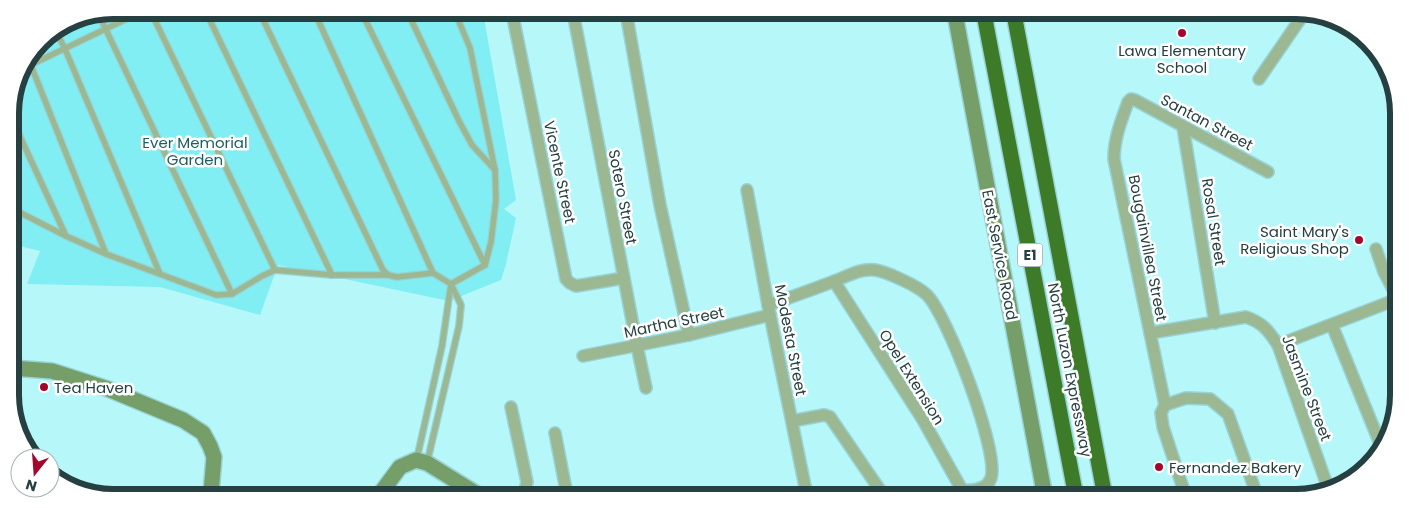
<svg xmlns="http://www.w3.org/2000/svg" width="1409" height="508" font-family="Poppins,sans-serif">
<rect width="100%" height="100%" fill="#b6f8fa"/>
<polygon fill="#80eef2" points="113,10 483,12 516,200 504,209 516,218 506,264 501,280 449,301 278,265 260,315 160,287 27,284 40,251 11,244 10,106 20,68 45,36 74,18"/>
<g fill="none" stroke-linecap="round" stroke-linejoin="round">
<g stroke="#99d3d5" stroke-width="8">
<g id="lane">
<polyline points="150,10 275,270"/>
<polyline points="205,10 332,275"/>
<polyline points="259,11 383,270 388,275 397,277 433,273 451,284 485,265 491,242 496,200 495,170 470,48 455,12"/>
<polyline points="314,11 433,273"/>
<polyline points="361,11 485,265"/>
<polyline points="407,11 459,121 472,145 495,170"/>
<polyline points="98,13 232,294"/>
<polyline points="55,29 65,49 160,274"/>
<polyline points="28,58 106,254"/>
<polyline points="20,70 145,10"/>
<polyline points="10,115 66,236 106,254 216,295 232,294 262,276 275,270 332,275 388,275"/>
<polyline points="11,208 66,236"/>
<polyline points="417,458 442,346 451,284"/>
<polyline points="427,463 459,326 461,305 451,284"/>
</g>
</g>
<g stroke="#99d3d5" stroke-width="14">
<g id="street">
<polyline points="512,12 566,279 570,283 576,286 624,278"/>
<polyline points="573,12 637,346 646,388"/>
<polyline points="626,12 660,205 689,335"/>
<polyline points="1259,79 1303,15"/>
<polyline points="1183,127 1215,323"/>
<polyline points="747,190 768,305 807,496"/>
<polyline points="1376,249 1384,272 1395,293"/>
<path d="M768,305c21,-7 43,-15 64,-23 14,-5 28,-14 43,-12 13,2 42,16 51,24 21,19 74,159 65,184 -4,12 -18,13 -29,12l-39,-70 -89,-139"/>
<polyline points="1332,325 1381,446"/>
<path d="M1150,333l96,-16c17,6 22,13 32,28l50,143"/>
<polyline points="1278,345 1395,300"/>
<polyline points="583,356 689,335 770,315"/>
<path d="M1165,405l-51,-246c0,-20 7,-38 14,-57l3,-3 4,1 133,72"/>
<polyline points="511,407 527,482 524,495"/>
<polyline points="792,421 824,415 830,417 884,496"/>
<polyline points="555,433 567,495"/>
<polyline points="1186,497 1163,427 1161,413 1165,405 1186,398 1210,399 1228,414 1258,498"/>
</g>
</g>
<g stroke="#99d3d5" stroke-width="18">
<g id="secondary">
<polyline points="955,14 1045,497"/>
<polyline points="12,368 52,371 108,389 183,420 203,433 210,446 214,457 211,493"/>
<polyline points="380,494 400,467 416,460 427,463 477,494"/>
</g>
</g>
<g stroke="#99d3d5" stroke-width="18">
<g id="highway">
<polyline points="984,14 1076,497"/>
<polyline points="1014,14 1105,497"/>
</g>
</g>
<use href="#lane" stroke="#9bb893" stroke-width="5.5"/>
<use href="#street" stroke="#9bb893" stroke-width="11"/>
<use href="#secondary" stroke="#759e68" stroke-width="15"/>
<use href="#highway" stroke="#3e7b29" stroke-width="15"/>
</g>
<g fill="#a4072d" stroke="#fff" stroke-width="2">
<circle cx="1182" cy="33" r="5"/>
<circle cx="1359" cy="240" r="5"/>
<circle cx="44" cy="387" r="5"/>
<circle cx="1159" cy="467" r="5"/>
</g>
<g text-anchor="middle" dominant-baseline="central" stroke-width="5" stroke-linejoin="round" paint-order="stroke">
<rect fill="#fff" stroke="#67797a" stroke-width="1" x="1017.5" y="243.5" width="25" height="23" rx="4"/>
<g font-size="14" font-weight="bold" fill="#264041">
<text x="1030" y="255">E1</text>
</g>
<g font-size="15" fill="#264041" stroke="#fff" text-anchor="start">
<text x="1182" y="50" text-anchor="middle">Lawa Elementary<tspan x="1182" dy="17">School</tspan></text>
<text x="1349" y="231" text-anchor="end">Saint Mary's<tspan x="1349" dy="17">Religious Shop</tspan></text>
<text x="54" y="387">Tea Haven</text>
<text x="1169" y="467">Fernandez Bakery</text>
</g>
<g font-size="15" fill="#264041" stroke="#fff">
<text transform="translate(1207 122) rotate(28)">Santan Street</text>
<text transform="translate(560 172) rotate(78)">Vicente Street</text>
<text transform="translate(623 197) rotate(79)">Sotero Street</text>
<text transform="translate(1214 222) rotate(81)">Rosal Street</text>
<text transform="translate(1148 248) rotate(79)">Bougainvillea Street</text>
<text transform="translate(1000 255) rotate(79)">East Service Road</text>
<text transform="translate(674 322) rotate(-12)">Martha Street</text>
<text transform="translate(791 340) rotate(79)">Modesta Street</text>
<text transform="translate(1070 370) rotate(79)">North Luzon Expressway</text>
<text transform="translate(912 377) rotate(58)">Opel Extension</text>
<text transform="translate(1307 388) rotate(69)">Jasmine Street</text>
</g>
<g font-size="15" fill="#1b5e60" stroke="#fff">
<text x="195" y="142">Ever Memorial<tspan x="195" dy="17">Garden</tspan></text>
</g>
</g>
<path d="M0 0H1409V508H0ZM113 19H1296A94 94 0 0 1 1390 113V395A94 94 0 0 1 1296 489H113A94 94 0 0 1 19 395V113A94 94 0 0 1 113 19Z" fill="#fff" fill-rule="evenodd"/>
<path fill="none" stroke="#264041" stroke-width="6" d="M113 19H1296A94 94 0 0 1 1390 113V395A94 94 0 0 1 1296 489H113A94 94 0 0 1 19 395V113A94 94 0 0 1 113 19Z"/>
<g transform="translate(35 473) rotate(197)"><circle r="24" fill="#ffffff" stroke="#a8b3b3"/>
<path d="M0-4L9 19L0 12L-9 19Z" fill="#a4072d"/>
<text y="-8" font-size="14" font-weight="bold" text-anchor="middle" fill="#264041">N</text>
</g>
</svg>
